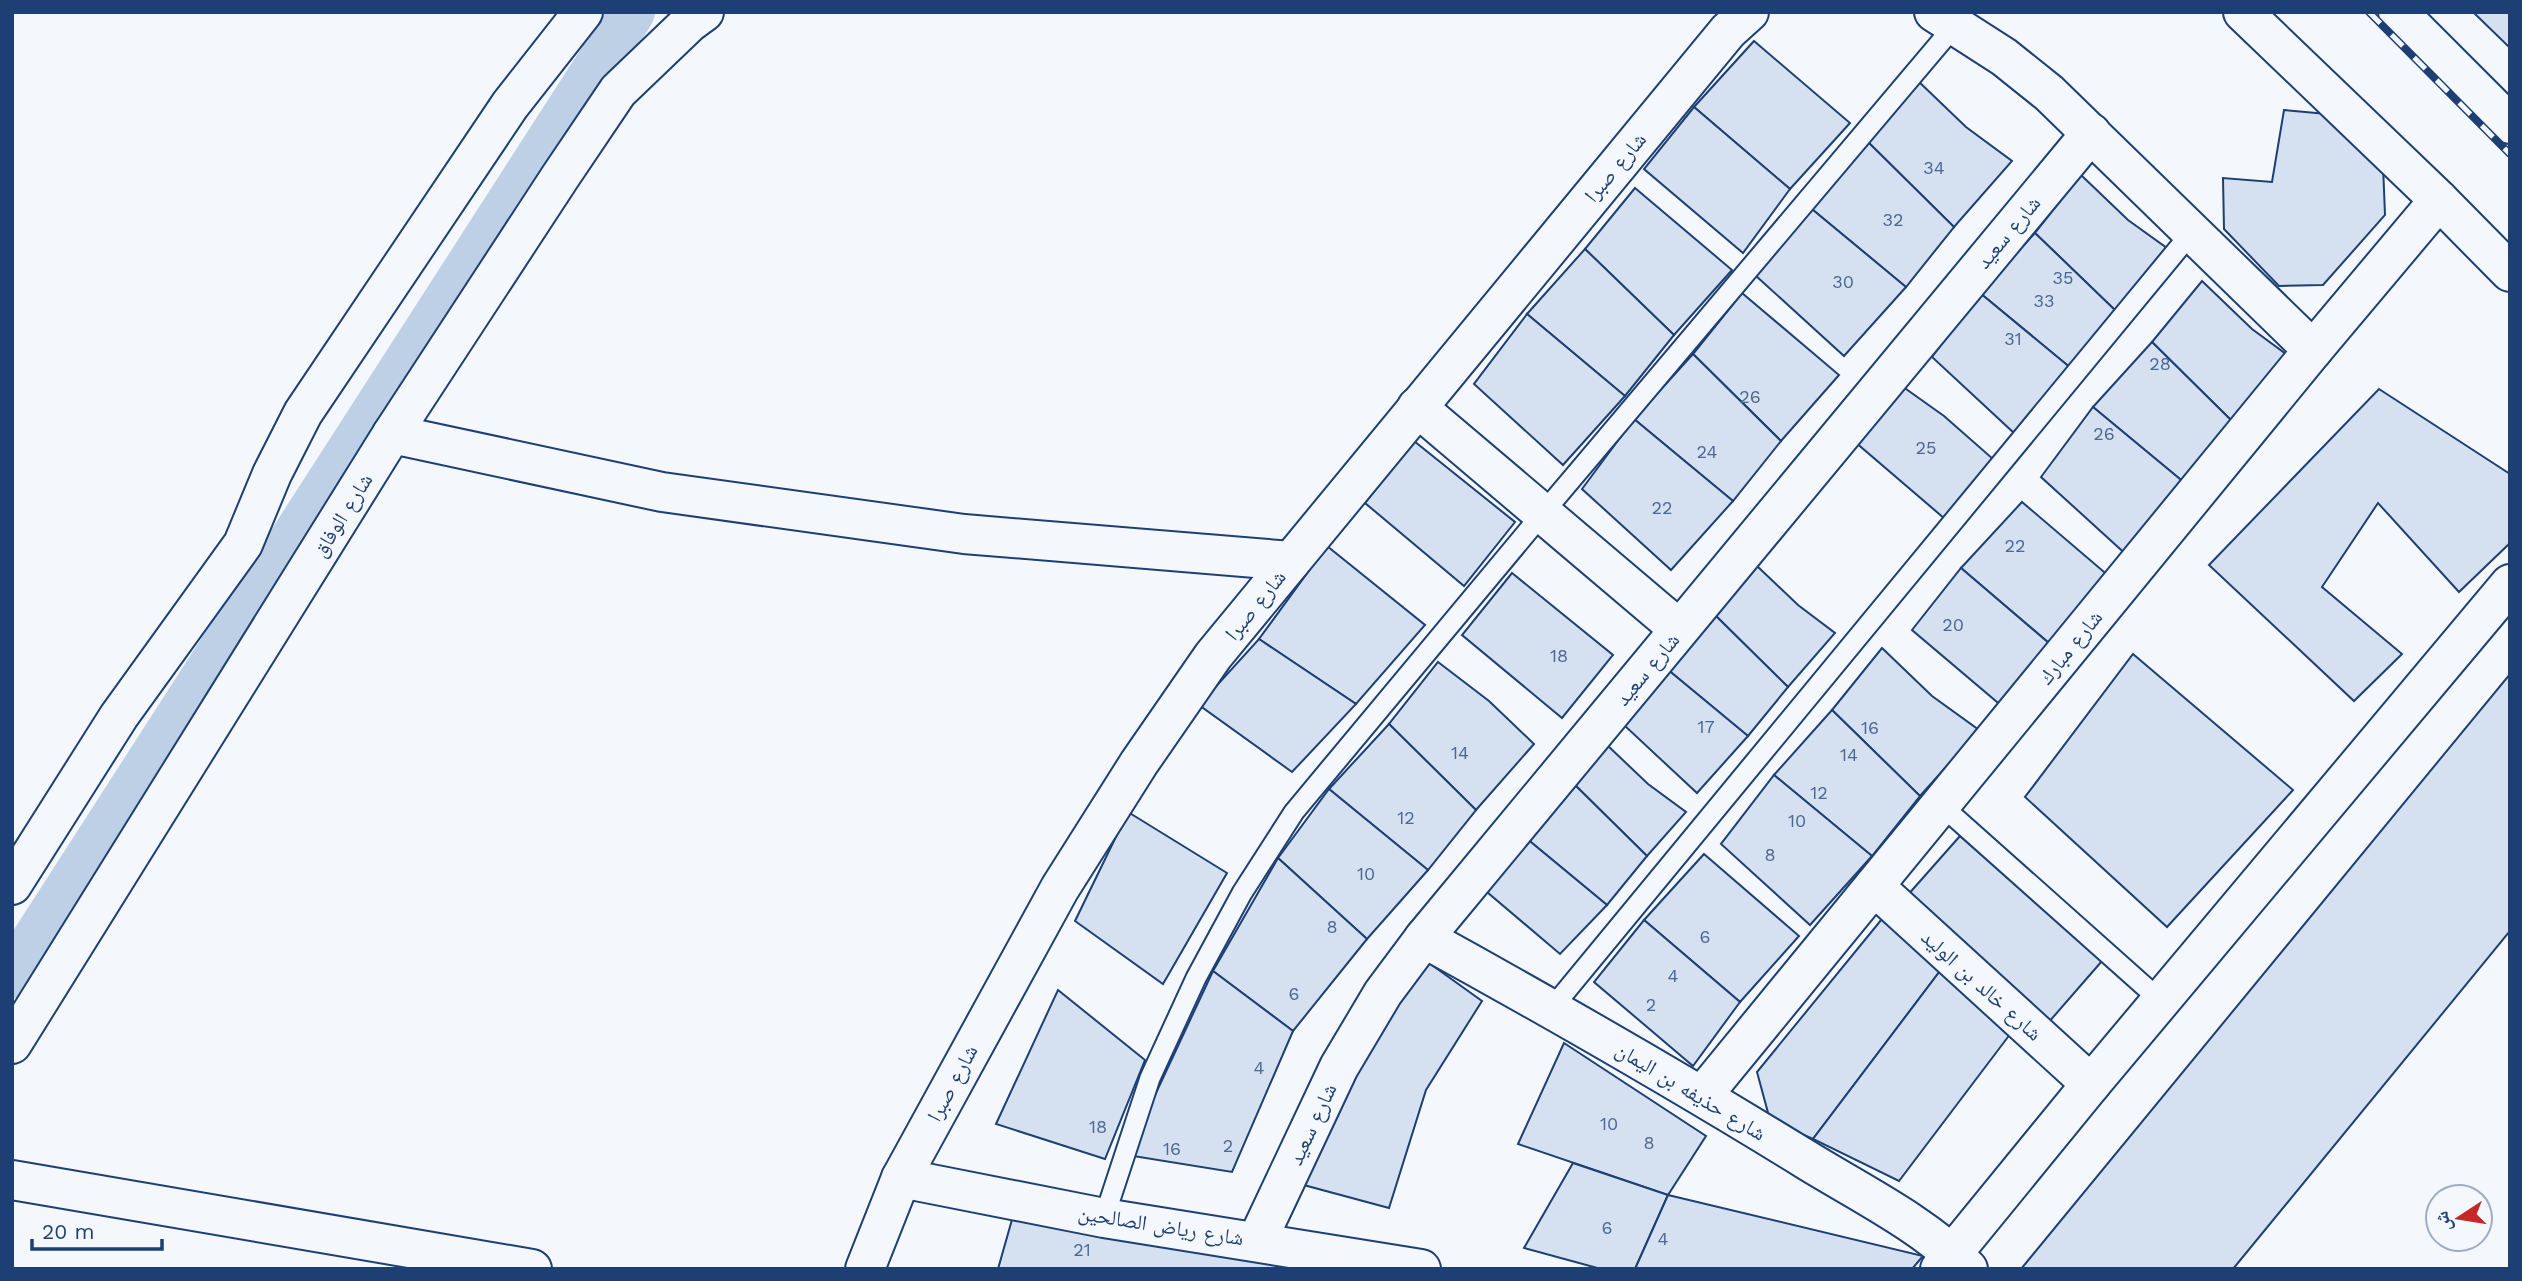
<svg xmlns="http://www.w3.org/2000/svg" width="2522" height="1281" font-family="'Work Sans','Noto Naskh Arabic',sans-serif">
<rect width="100%" height="100%" fill="#f4f7fb"/>
<g fill="none" stroke-linecap="round" stroke-linejoin="round">
<polyline stroke="#bed0e5" stroke-width="46" points="12,975 632,12"/>
</g>
<g fill="#d5e0f0" stroke="#1d3f73" stroke-width="2">
<polygon points="2473,12 2510,12 2510,48"/>
<polygon points="1754,41 1850,123 1790,189 1694,107"/>
<polygon points="1916,79 1966,127 2012,161 1954,227 1866,140"/>
<polygon points="1694,107 1790,189 1743,253 1644,169"/>
<polygon points="2284,110 2327,114 2383,165 2385,215 2323,285 2279,286 2224,229 2223,178 2272,182"/>
<polygon points="1866,140 1954,227 1906,287 1807,205"/>
<polygon points="2081,175 2128,220 2171,251 2117,312 2035,233"/>
<polygon points="1635,188 1732,270 1674,335 1585,249"/>
<polygon points="1807,205 1906,287 1844,356 1755,275"/>
<polygon points="2035,233 2117,312 2072,369 1980,293"/>
<polygon points="1585,249 1674,335 1625,396 1527,314"/>
<polygon points="2202,281 2252,329 2298,363 2240,429 2152,342"/>
<polygon points="1742,293 1839,375 1781,441 1693,354"/>
<polygon points="1980,293 2072,369 2014,433 1932,357"/>
<polygon points="1527,314 1625,396 1563,465 1474,384"/>
<polygon points="2152,342 2240,429 2192,489 2093,407"/>
<polygon points="1693,354 1781,441 1733,501 1634,419"/>
<polygon points="1899,384 1944,416 1993,459 1945,519 1854,441"/>
<polygon points="2379,389 2510,474 2510,543 2459,592 2378,503 2322,587 2402,654 2354,701 2209,565"/>
<polygon points="2093,407 2192,489 2130,558 2041,477"/>
<polygon points="1634,419 1733,501 1671,570 1582,489"/>
<polygon points="1414,441 1515,522 1464,586 1365,503"/>
<polygon points="2022,502 2117,583 2057,650 1961,568"/>
<polygon points="1327,546 1425,625 1356,704 1259,639"/>
<polygon points="1757,566 1798,605 1835,633 1788,687 1716,616"/>
<polygon points="1961,568 2057,650 2010,713 1912,630"/>
<polygon points="1512,573 1613,655 1562,718 1462,635"/>
<polygon points="1716,616 1788,687 1748,736 1667,669"/>
<polygon points="1259,639 1356,704 1292,772 1199,705"/>
<polygon points="1882,648 1932,696 1979,730 1920,796 1832,710"/>
<polygon points="2133,654 2293,790 2167,927 2025,797"/>
<polygon points="1438,662 1489,701 1534,744 1476,810 1389,724"/>
<polygon points="1667,669 1748,736 1697,793 1625,726"/>
<polygon points="2510,674 2510,931 2233,1269 2021,1269"/>
<polygon points="1832,710 1920,796 1872,856 1774,775"/>
<polygon points="1389,724 1476,810 1428,870 1329,789"/>
<polygon points="1606,744 1648,784 1686,812 1647,856 1575,785"/>
<polygon points="1774,775 1872,856 1810,925 1721,844"/>
<polygon points="1575,785 1647,856 1607,905 1526,838"/>
<polygon points="1329,789 1428,870 1367,939 1278,858"/>
<polygon points="1128,812 1227,873 1163,984 1075,921"/>
<polygon points="1960,836 2102,961 2048,1023 1906,897"/>
<polygon points="1526,838 1607,905 1560,954 1487,892"/>
<polygon points="1704,854 1799,936 1740,1002 1644,920"/>
<polygon points="1278,858 1367,939 1293,1031 1213,971"/>
<polygon points="1886,914 1943,967 1813,1139 1770,1120 1757,1072"/>
<polygon points="1644,920 1740,1002 1693,1066 1594,982"/>
<polygon points="1429,963 1482,1001 1426,1090 1389,1208 1300,1184 1350,1068"/>
<polygon points="1943,967 2014,1029 1899,1181 1813,1139"/>
<polygon points="1213,971 1293,1031 1232,1172 1127,1155"/>
<polygon points="1058,990 1145,1060 1105,1159 996,1124"/>
<polygon points="1564,1043 1706,1136 1668,1195 1518,1144"/>
<polygon points="1573,1163 1668,1195 1635,1269 1601,1269 1524,1248"/>
<polygon points="1668,1195 1923,1256 1912,1269 1635,1269"/>
<polygon points="1015,1209 1359,1269 998,1269"/>
</g>
<g fill="none" stroke-linecap="round" stroke-linejoin="round">
<g stroke="#1d3f73" stroke-width="23">
<g id="service">
<polyline points="1941,805 2161,1001"/>
<polyline points="1552,1008 2192,232"/>
<polyline points="1104,1218 1150,1078 1196,978 1242,893 1294,812 1543,513 1956,24"/>
</g>
</g>
<g stroke="#1d3f73" stroke-width="42">
<g id="minor">
<polyline points="1934,12 2004,57 2049,93 2313,350"/>
<polyline points="2243,12 2439,200 2510,272"/>
<polyline points="2398,12 2510,124"/>
<polyline points="1417,407 1679,629"/>
<polyline points="392,434 662,492 964,534 1291,561"/>
<polyline points="12,885 119,716 243,544 272,474 303,413 510,105 583,12"/>
<polyline points="1874,886 2091,1084"/>
<path d="M1424,938c129,71 256,144 381,221 55,34 117,64 163,110"/>
<polyline points="12,1044 392,434 560,177 618,91 689,23 704,12"/>
<polyline points="1702,1096 2313,350 2439,200"/>
<polyline points="901,1178 1104,1218 1421,1269"/>
<polyline points="12,1180 532,1269"/>
<polyline points="1257,1241 1339,1067 1383,993 1424,938 2091,133"/>
<polyline points="865,1269 901,1178 1060,888 1139,763 1213,656 1728,31 1749,12"/>
<polyline points="1940,1269 2091,1084 2510,584"/>
</g>
</g>
<use href="#service" stroke="#f4f7fb" stroke-width="19"/>
<use href="#minor" stroke="#f4f7fb" stroke-width="38"/>
<g stroke="#1d3f73" stroke-width="8">
<polyline id="rail" points="2369,12 2510,154"/>
</g>
<use href="#rail" stroke="#f4f7fb" stroke-width="5" stroke-dasharray="16" stroke-linecap="butt"/>
</g>
<g text-anchor="middle" dominant-baseline="central" stroke-width="5" stroke-linejoin="round" paint-order="stroke">
<g font-size="18" fill="#4b6792">
<text x="1934" y="167">34</text>
<text x="1893" y="219">32</text>
<text x="2063" y="277">35</text>
<text x="1843" y="281">30</text>
<text x="2044" y="300">33</text>
<text x="2013" y="338">31</text>
<text x="2160" y="363">28</text>
<text x="1750" y="396">26</text>
<text x="2104" y="433">26</text>
<text x="1926" y="447">25</text>
<text x="1707" y="451">24</text>
<text x="1662" y="507">22</text>
<text x="2015" y="545">22</text>
<text x="1953" y="624">20</text>
<text x="1559" y="655">18</text>
<text x="1706" y="726">17</text>
<text x="1870" y="727">16</text>
<text x="1460" y="752">14</text>
<text x="1849" y="754">14</text>
<text x="1819" y="792">12</text>
<text x="1406" y="817">12</text>
<text x="1797" y="820">10</text>
<text x="1770" y="854">8</text>
<text x="1366" y="873">10</text>
<text x="1332" y="926">8</text>
<text x="1705" y="936">6</text>
<text x="1673" y="975">4</text>
<text x="1294" y="993">6</text>
<text x="1651" y="1004">2</text>
<text x="1259" y="1067">4</text>
<text x="1609" y="1123">10</text>
<text x="1098" y="1126">18</text>
<text x="1649" y="1142">8</text>
<text x="1228" y="1145">2</text>
<text x="1172" y="1148">16</text>
<text x="1607" y="1227">6</text>
<text x="1663" y="1238">4</text>
<text x="1082" y="1249">21</text>
</g>
<g font-size="21" fill="#1d3f73" stroke="#f4f7fb">
<text transform="translate(1615 167) rotate(-50)">شارع صبرا</text>
<text transform="translate(2008 232) rotate(-50)">شارع سعيد</text>
<text transform="translate(342 515) rotate(-58)">شارع الوفاق</text>
<text transform="translate(1255 605) rotate(-51)">شارع صبرا</text>
<text transform="translate(2070 647) rotate(-51)">شارع مبارك</text>
<text transform="translate(1647 669) rotate(-50)">شارع سعيد</text>
<text transform="translate(1982 985) rotate(42)">شارع خالد بن الوليد</text>
<text transform="translate(952 1083) rotate(-62)">شارع صبرا</text>
<text transform="translate(1691 1091) rotate(31)">شارع حذيفه بن اليمان</text>
<text transform="translate(1312 1124) rotate(-65)">شارع سعيد</text>
<text transform="translate(1161 1225) rotate(9)">شارع رياض الصالحين</text>
</g>
</g>
<rect width="2522" height="1281" fill="none" stroke="#1d3f73" stroke-width="28"/>
<g transform="translate(2459 1218) rotate(258)"><circle r="33" fill="#f4f7fb" stroke="#9eadc5" stroke-width="2"/>
<path d="M0-5L12 26L0 18L-12 26Z" fill="#c62828"/>
<text y="-10" font-size="19" font-weight="bold" text-anchor="middle" fill="#1d3f73">ش</text>
</g>
<path d="M32 1239v10h130v-10" fill="none" stroke="#1d3f73" stroke-width="3.5"/>
<text x="42" y="1239" font-size="21" fill="#1d3f73" stroke="#f4f7fb" stroke-width="5" paint-order="stroke">20 m</text>
</svg>
